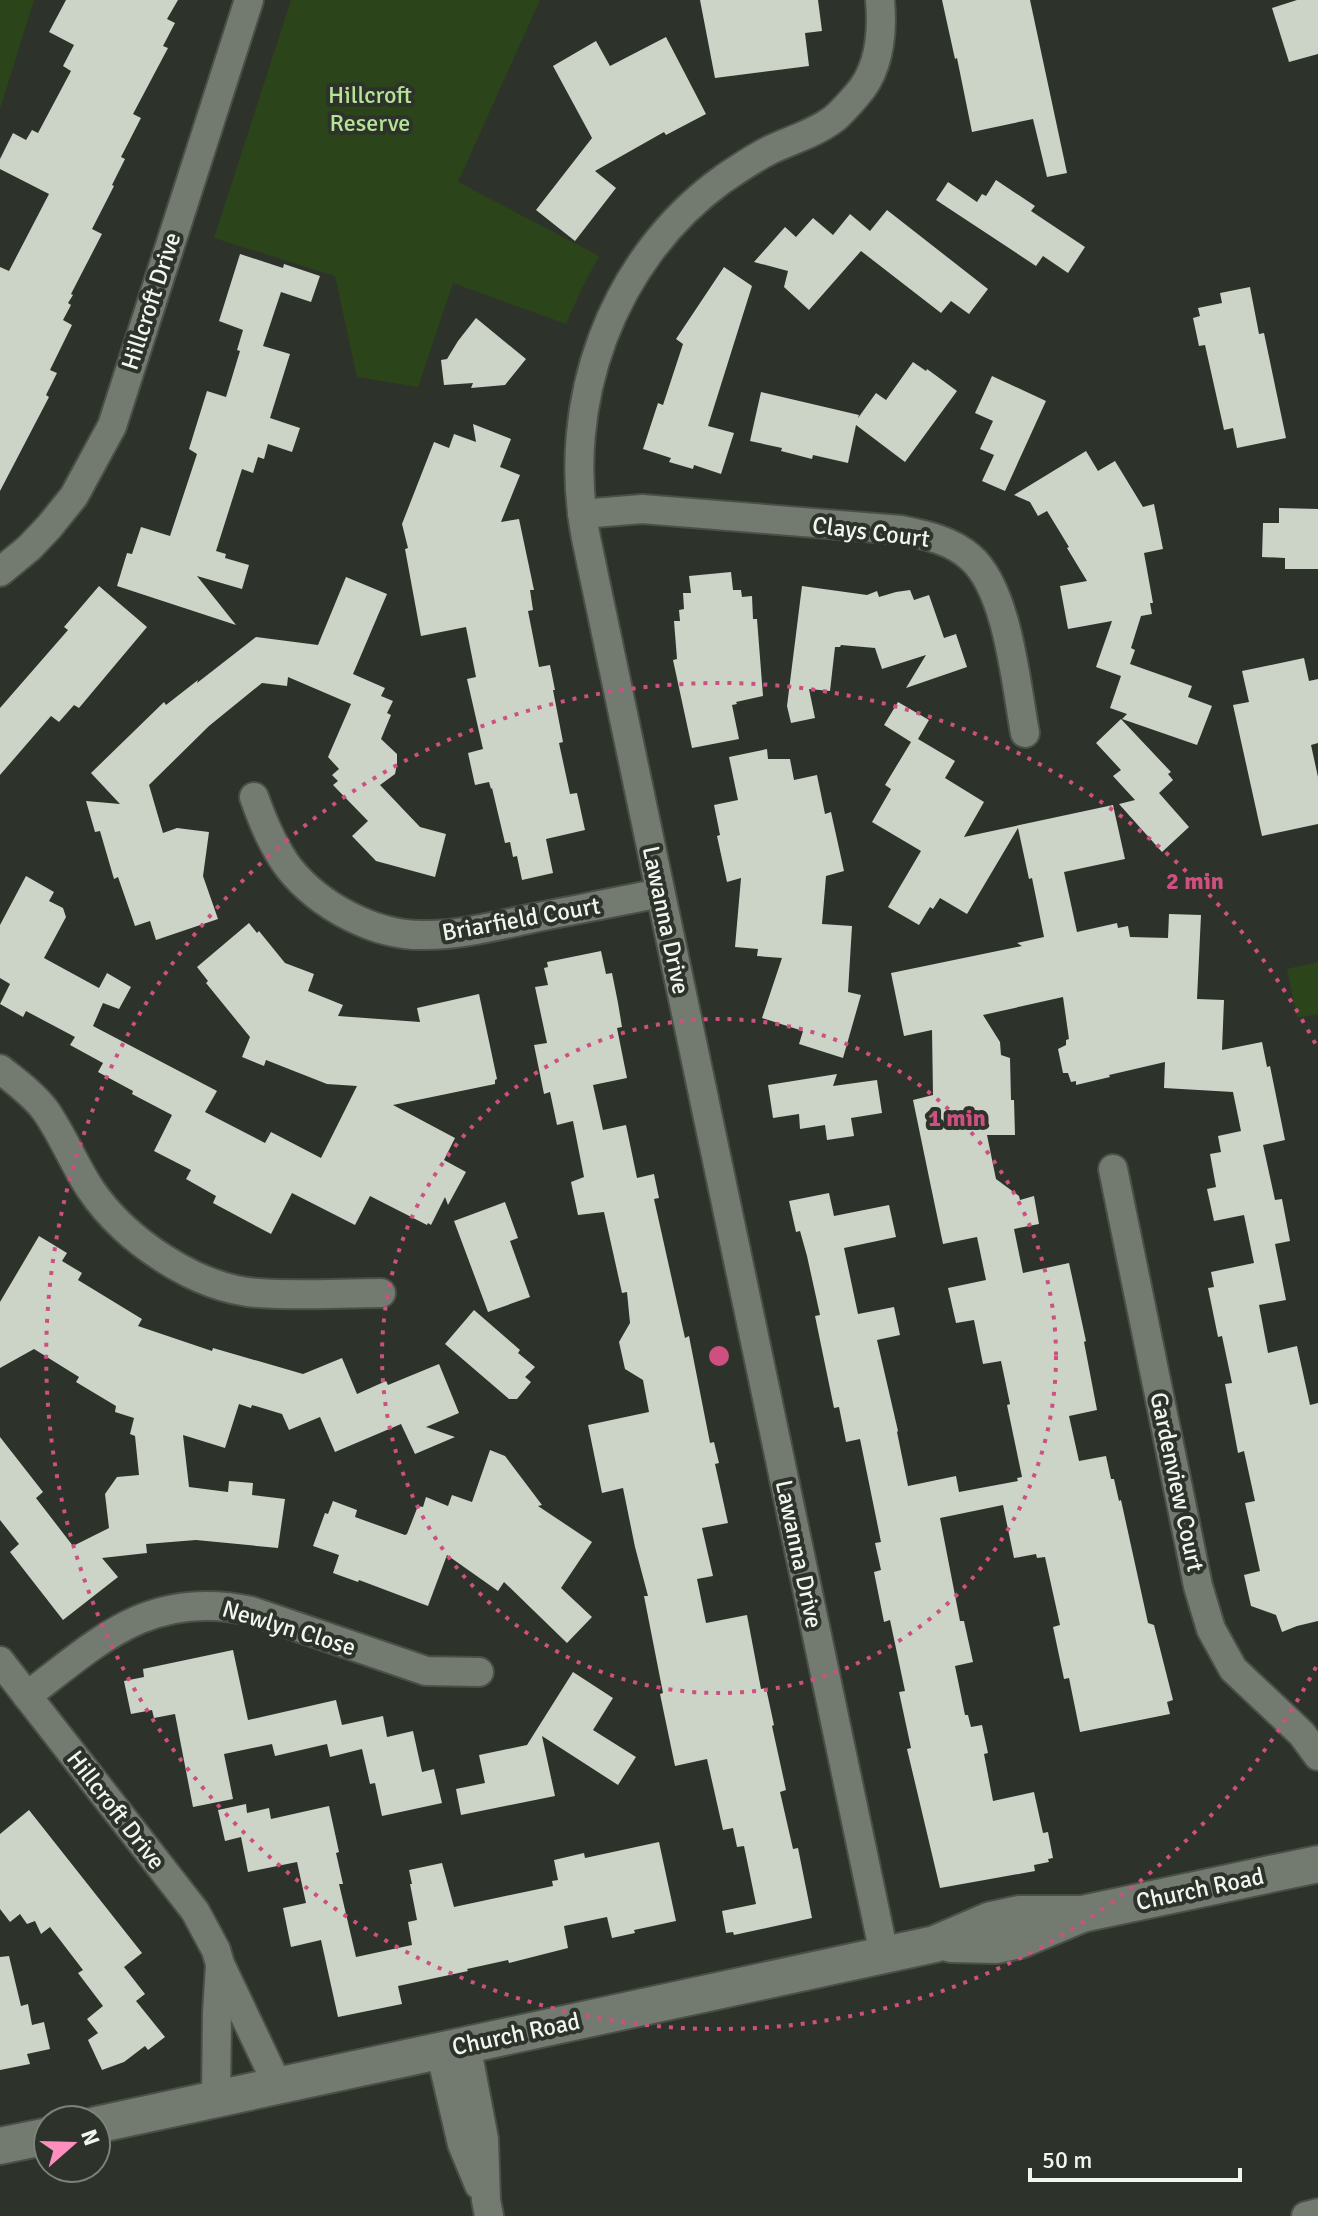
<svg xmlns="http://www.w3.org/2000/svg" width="1318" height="2216" font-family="Signika,sans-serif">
<rect width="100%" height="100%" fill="#2d332a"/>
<g fill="#2c4419">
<polygon points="0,0 34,0 0,109"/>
<polygon points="291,0 540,0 458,182 599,256 581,290 566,324 453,283 418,387 357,377 335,276 214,238"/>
<polygon points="1318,962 1318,1014 1297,1018 1287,969"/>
</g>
<g fill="#ccd3c7">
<polygon points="66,0 178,0 167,19 175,23 163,46 168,48 133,114 141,118 121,157 125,159 112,185 114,186 92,229 102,234 71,294 73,295 68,303 71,305 63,320 72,325 50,370 57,373 46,395 49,397 0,491 0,267 9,271 49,194 0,169 0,159 13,133 26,140 32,130 38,133 71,71 63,66 74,45 49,32"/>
<polygon points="700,0 818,0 822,31 805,33 809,66 715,78"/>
<polygon points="942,0 1030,0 1067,173 1047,177 1033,119 972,132 957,58 955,59"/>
<polygon points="1297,0 1318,0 1318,54 1289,62 1272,8"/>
<polygon points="666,37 706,114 666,135 664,132 595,171 616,188 575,241 536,210 592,138 553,66 596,41 610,66"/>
<polygon points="996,180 1035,206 1031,211 1085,247 1068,273 1043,256 1036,266 936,200 948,182 977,202 982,194 986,196"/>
<polygon points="887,210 988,289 969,314 951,301 941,313 861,251 809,310 784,287 788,271 754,262 785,227 796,237 813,218 833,235 850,214 870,231"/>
<polygon points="240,254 283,268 284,264 320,276 311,302 281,292 263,346 290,354 270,418 300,428 292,452 268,444 264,459 258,457 253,473 242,469 216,551 226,554 225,558 249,565 242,589 197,576 236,625 117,586 127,553 132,554 141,527 170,536 197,454 189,449 207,391 226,397 240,351 237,350 243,330 219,321"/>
<polygon points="724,267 752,286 708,426 734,433 721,474 694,465 693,469 669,462 671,458 643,449 658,403 663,405 683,344 676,339"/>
<polygon points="1250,287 1259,334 1264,333 1286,438 1237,448 1233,428 1224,430 1205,345 1199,346 1193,318 1200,316 1198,308 1222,303 1220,293"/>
<polygon points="476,318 526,359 505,385 471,388 473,383 444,385 441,360 447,359 458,341"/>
<polygon points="913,362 926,371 927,369 957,391 905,462 856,425 848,463 813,455 812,459 781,451 782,448 750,441 761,392 859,415 858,418 876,393 886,400"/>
<polygon points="992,376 1046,401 1005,491 982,481 994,455 980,449 993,421 975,413"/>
<polygon points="473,424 511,439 500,467 520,475 501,522 519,519 534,590 530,590 533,610 528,611 539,667 550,665 555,690 553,690 563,742 559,743 570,794 577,793 585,830 546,839 553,873 522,880 517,856 513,857 510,842 505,843 492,788 491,789 489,782 475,785 468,753 483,749 467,679 476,677 466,627 421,636 405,549 408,548 402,524 434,442 449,448 454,434 476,442"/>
<polygon points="1086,451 1098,471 1115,461 1143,507 1154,504 1163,549 1144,553 1153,603 1150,603 1152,614 1141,616 1131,648 1135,650 1130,664 1192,686 1188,697 1212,706 1197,745 1122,719 1127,714 1110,708 1121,676 1096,667 1112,621 1068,629 1060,586 1087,581 1067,548 1069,547 1047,511 1038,516 1030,502 1014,495"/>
<polygon points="1279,508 1318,509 1318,569 1285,569 1285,558 1262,557 1263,523 1279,523"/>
<polygon points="731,572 733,590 741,590 742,597 752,596 753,619 757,619 763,696 736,702 737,704 732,705 739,739 692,748 673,660 677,659 674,621 680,621 679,610 684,609 683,593 691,593 689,576"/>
<polygon points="346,577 387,594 353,674 385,688 381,696 393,701 387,713 391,715 381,739 397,754 397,764 395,774 380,785 420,827 446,834 435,877 376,861 352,836 368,821 333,785 338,781 332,775 339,769 328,757 351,704 288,677 287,686 262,683 209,726 149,785 163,833 177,828 209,832 203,876 218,919 156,940 150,921 135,926 118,877 114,879 100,831 95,832 86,801 120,804 91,773 164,702 166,705 198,680 197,683 256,637 318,645"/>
<polygon points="99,586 147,627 79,708 74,705 59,722 51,716 0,775 0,708 68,630 64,627"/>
<polygon points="802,586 867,595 877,591 879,597 896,592 910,590 914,600 929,595 944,638 956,634 967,667 906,688 926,655 882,669 875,648 841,645 840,647 835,647 830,691 809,689 815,718 791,723 787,706"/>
<polygon points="1304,658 1309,681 1318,679 1318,743 1311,745 1318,777 1318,824 1262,836 1233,705 1249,702 1242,671"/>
<polygon points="898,702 929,720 918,739 955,761 945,778 984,802 964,837 1113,805 1125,859 1064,872 1077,932 1117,923 1118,928 1128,926 1130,937 1168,938 1169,914 1201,915 1197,999 1224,1000 1222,1050 1262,1042 1267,1067 1270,1066 1285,1140 1263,1145 1275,1200 1282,1199 1290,1241 1275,1244 1286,1300 1259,1305 1268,1353 1297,1346 1310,1405 1318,1403 1318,1621 1297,1626 1282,1632 1276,1615 1251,1606 1244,1575 1260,1571 1245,1503 1255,1501 1244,1451 1238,1453 1225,1384 1232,1383 1222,1336 1218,1337 1208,1288 1214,1287 1211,1272 1254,1263 1244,1215 1214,1221 1207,1189 1216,1187 1210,1154 1221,1152 1218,1136 1241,1131 1233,1092 1164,1088 1165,1062 1109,1075 1110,1077 1076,1085 1076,1081 1071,1082 1068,1073 1063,1073 1058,1049 1066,1045 1066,1040 1069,1039 1063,997 983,1015 1000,1042 1001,1055 1010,1058 1011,1100 1014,1100 1015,1135 987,1135 996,1179 1019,1196 1020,1200 1034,1196 1039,1224 1014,1229 1023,1273 1069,1263 1086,1341 1084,1342 1097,1410 1069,1416 1079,1461 1106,1456 1111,1479 1114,1479 1119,1501 1121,1500 1148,1623 1154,1625 1173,1700 1167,1702 1170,1714 1080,1732 1069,1678 1064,1679 1053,1627 1060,1625 1045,1557 1037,1558 1036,1554 1014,1558 1003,1505 940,1518 960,1621 964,1621 973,1662 955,1666 965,1715 968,1715 971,1727 982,1725 988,1753 984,1754 993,1801 1034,1792 1043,1833 1048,1832 1053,1858 1048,1859 1049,1862 1034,1865 1035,1871 940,1888 907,1749 911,1748 899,1692 905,1691 890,1620 884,1622 874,1572 881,1570 875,1543 881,1542 860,1439 846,1442 839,1407 834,1408 815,1316 820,1315 807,1256 800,1231 796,1232 789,1201 829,1193 834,1216 889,1205 896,1237 844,1248 858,1314 894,1307 900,1335 877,1340 898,1431 897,1432 908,1486 956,1476 959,1492 1018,1481 1017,1478 1022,1477 1007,1405 1010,1404 1001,1361 983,1364 974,1320 956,1323 948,1288 986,1280 977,1237 943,1244 931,1187 913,1100 933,1095 932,1030 904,1036 891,973 1022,946 1017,943 1044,937 1032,878 1029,879 1018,828 967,914 940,898 933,909 930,907 919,925 888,907 921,851 872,822 891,789 885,785 911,742 884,725"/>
<polygon points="1121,719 1171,772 1168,774 1173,780 1159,793 1189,827 1162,852 1119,804 1135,800 1113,776 1121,770 1096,743"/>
<polygon points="767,749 768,759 790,759 794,780 817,775 825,814 831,812 844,871 826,876 822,924 852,926 848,992 861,995 843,1058 799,1044 803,1031 762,1018 782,958 757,956 758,949 735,947 741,878 727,882 717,836 720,835 714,805 738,800 729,757"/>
<polygon points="26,876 54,892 49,901 63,908 66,917 44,958 99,988 107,973 131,987 119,1009 103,1003 93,1026 217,1091 205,1112 265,1143 271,1132 321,1158 357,1086 327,1084 266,1060 264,1066 242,1057 250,1037 206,983 208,981 197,967 249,923 257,933 259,931 285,963 314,974 308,991 343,1005 338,1016 420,1022 417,1008 479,994 497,1079 495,1080 495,1084 393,1105 455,1138 444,1160 466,1172 448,1205 445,1197 431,1225 428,1223 427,1225 370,1196 355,1225 292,1193 271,1234 213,1203 216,1196 186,1179 191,1170 154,1151 172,1115 132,1094 133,1091 98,1072 103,1063 70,1045 75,1037 26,1011 23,1017 0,1004 10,984 0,978 0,925"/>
<polygon points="601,951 606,974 612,973 618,1003 622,1027 617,1028 627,1078 593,1085 603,1130 626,1125 637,1178 654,1174 659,1198 654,1199 685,1338 689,1336 710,1443 714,1442 719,1463 715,1464 728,1523 702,1528 713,1576 697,1579 706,1623 747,1615 761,1689 766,1688 774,1725 772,1726 786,1790 780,1792 793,1849 798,1848 812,1918 734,1935 733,1932 726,1933 722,1911 756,1904 744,1846 737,1847 733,1828 723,1830 707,1759 675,1766 660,1694 663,1693 644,1596 648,1596 635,1547 623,1488 602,1493 588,1425 649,1412 643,1380 625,1369 619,1342 630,1323 627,1292 622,1293 604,1212 578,1215 571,1182 584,1177 573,1121 557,1125 550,1092 544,1094 534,1045 547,1043 535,987 548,985 544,968 548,967 547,962"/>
<polygon points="837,1074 833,1086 877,1080 882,1113 851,1118 854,1136 827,1140 825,1125 800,1129 799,1114 773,1118 768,1085"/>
<polygon points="505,1202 518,1238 510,1241 530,1297 488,1312 454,1221"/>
<polygon points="39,1236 67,1253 62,1261 82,1273 78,1280 142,1319 138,1326 212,1351 213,1348 303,1374 342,1358 357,1394 386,1381 388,1385 439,1364 459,1413 426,1427 455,1437 415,1454 401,1424 335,1452 320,1417 289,1430 282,1414 252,1405 251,1408 239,1404 225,1448 183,1435 189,1487 228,1492 229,1481 253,1483 252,1495 285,1499 278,1548 196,1540 146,1544 147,1553 102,1558 118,1577 63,1620 10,1552 19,1544 0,1520 0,1437 43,1492 36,1498 73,1546 109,1528 105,1494 117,1477 139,1475 135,1436 130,1434 134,1418 115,1412 116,1406 76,1382 79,1377 34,1349 0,1368 0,1302"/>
<polygon points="474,1310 520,1350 518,1353 535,1367 525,1377 531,1382 517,1399 509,1399 445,1344"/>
<polygon points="490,1450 505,1456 542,1505 538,1506 592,1542 561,1588 592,1617 567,1643 504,1582 498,1591 447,1555 428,1606 359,1580 358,1582 333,1573 339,1555 313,1546 325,1513 328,1514 333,1501 357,1510 355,1517 405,1535 407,1534 418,1506 423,1507 426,1497 448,1506 452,1495 472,1502"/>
<polygon points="233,1650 248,1720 336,1700 342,1725 383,1716 387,1737 413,1731 422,1772 434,1769 442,1803 382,1816 375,1783 370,1784 362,1749 330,1757 327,1744 275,1756 272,1744 224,1754 233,1799 193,1807 175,1714 154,1718 152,1710 131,1714 124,1681 144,1677 143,1669"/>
<polygon points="573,1672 613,1698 593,1730 636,1757 618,1785 542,1736 555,1796 461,1815 456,1789 485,1783 479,1755 527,1745"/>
<polygon points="246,1804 247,1813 269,1808 271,1819 329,1806 339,1852 336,1853 343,1884 339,1884 356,1957 412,1945 408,1922 417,1920 410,1884 412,1884 409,1870 442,1863 454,1907 553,1886 552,1881 558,1880 554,1860 584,1853 585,1858 659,1842 676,1921 634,1930 635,1933 612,1938 607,1917 564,1926 568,1948 509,1963 508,1960 467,1969 468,1971 398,1986 402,2004 338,2017 321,1940 291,1947 283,1908 306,1903 297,1862 248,1872 241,1837 225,1841 218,1810"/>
<polygon points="29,1810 142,1953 124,1967 145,1994 136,2001 165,2037 148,2050 145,2046 124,2062 102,2070 88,2040 98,2033 87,2019 103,2006 78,1973 83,1970 50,1927 41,1934 35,1921 27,1924 20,1914 10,1922 0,1909 0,1834"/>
<polygon points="9,1956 21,2006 28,2004 32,2025 44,2022 50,2049 27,2054 30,2064 0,2070 0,1957"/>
</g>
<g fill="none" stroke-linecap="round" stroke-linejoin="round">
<g stroke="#4b5047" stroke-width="32">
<g id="minor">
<path d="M880,0c3,34 0,70 -24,96 -7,8 -14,16 -21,22 -19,15 -44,22 -65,32 -16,8 -32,19 -47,29 -112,81 -163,224 -137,359l298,1416"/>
<path d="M582,514l60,-5 259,21c24,5 50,10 69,27 38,32 46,128 55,176"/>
<polyline points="0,572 29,548 49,527 74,496 112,426 249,0"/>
<path d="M254,797c9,25 19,50 35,71 31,39 88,69 138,67 34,0 68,-9 102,-16 44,-9 88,-17 131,-26"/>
<path d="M0,1069c16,13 33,25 45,41 18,25 29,55 46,80 34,50 105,99 167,103 41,3 82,0 123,0"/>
<polyline points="1113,1169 1198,1586 1211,1629 1233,1669 1302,1734 1318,1756"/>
<polyline points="0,1661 195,1911 216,1950 220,1964 278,2086"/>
<path d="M27,1696c73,-56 124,-107 224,-85l175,60 53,1"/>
<polyline points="466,2044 484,2139 486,2200 489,2216"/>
<polyline points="440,2050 462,2144 479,2185"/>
<polyline points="216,2100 217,2013 220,1965"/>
<polyline points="1306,2216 1318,2213"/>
</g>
</g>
<g stroke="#4b5047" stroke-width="40">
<g id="tertiary">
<polyline points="951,1944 997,1945 1020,1940 1082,1914 1318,1864"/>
<polyline points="96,2125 935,1944 991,1920 1019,1914 1082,1914"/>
<polyline points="0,2146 48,2136"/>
</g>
</g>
<use href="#minor" stroke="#737a6f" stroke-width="28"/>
<use href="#tertiary" stroke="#737a6f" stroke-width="36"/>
</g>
<g fill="none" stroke="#ce5080" stroke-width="4" stroke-dasharray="4 8">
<circle cx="719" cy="1356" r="337"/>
<path d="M1316 1667A673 673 0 1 1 1316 1045"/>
</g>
<g text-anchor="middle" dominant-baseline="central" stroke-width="8" stroke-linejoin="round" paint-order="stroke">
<g font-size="24" fill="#b6e496" stroke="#2d332a">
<text x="370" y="95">Hillcroft<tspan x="370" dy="28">Reserve</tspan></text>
</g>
<g font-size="24" fill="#f2f6f0" stroke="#2d332a">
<text transform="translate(151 301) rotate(-72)">Hillcroft Drive</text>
<text transform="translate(871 532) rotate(7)">Clays Court</text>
<text transform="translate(521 919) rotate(-10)">Briarfield Court</text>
<text transform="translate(666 920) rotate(78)">Lawanna Drive</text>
<text transform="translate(1177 1482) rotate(78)">Gardenview Court</text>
<text transform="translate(799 1554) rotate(78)">Lawanna Drive</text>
<text transform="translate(289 1628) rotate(17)">Newlyn Close</text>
<text transform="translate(116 1810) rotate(52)">Hillcroft Drive</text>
<text transform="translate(1200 1889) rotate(-12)">Church Road</text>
<text transform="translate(516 2034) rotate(-12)">Church Road</text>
</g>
</g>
<circle cx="719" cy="1356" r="12" fill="#ce5080" stroke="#2d332a" stroke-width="4"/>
<g font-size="24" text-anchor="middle" font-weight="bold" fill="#ce5080" stroke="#2d332a" stroke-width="8" stroke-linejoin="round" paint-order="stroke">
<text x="1195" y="889">2 min</text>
<text x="957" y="1126">1 min</text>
</g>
<g transform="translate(72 2144) rotate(70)"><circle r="38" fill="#2d332a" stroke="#7c8179" stroke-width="2"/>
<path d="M0-6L14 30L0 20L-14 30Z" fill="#fe8ebd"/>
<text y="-12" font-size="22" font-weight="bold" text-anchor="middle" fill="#f2f6f0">N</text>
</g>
<path d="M1030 2168v12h210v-12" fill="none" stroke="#f2f6f0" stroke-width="4"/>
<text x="1042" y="2168" font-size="24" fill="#f2f6f0" stroke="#2d332a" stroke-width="6" paint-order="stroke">50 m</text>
</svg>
